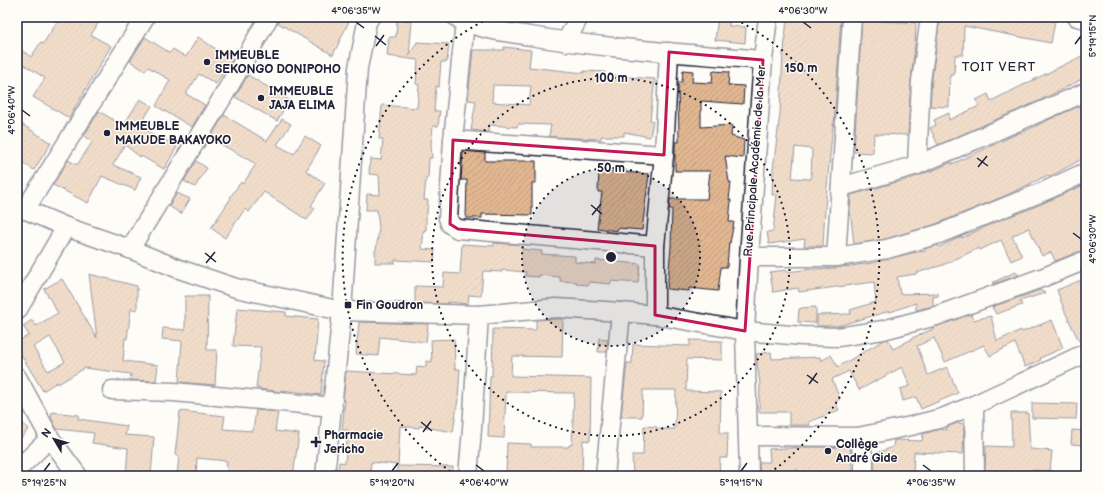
<svg xmlns="http://www.w3.org/2000/svg" width="1103" height="493" font-family="'Balsamiq Sans',sans-serif">
<defs>
<pattern id="building-hatch" width="6" height="6" patternUnits="userSpaceOnUse"><rect width="6" height="6" fill="#e1b791"/><path d="M-1 1l2-2M0 6l6-6M5 7l2-2" fill="none" stroke="#c19d7e"/></pattern>
</defs>
<rect width="100%" height="100%" fill="#fdfcf7"/>
<filter id="ink" filterUnits="userSpaceOnUse"><feTurbulence type="fractalNoise" baseFrequency=".025" numOctaves="2"/><feDisplacementMap in="SourceGraphic" scale="8" xChannelSelector="R" yChannelSelector="G"/><feConvolveMatrix kernelMatrix="1 2 1 2 8 2 1 2 1" color-interpolation-filters="sRGB"/></filter>
<g filter="url(#ink)">
<g fill="url(#building-hatch)" stroke="#22223b" fill-rule="evenodd">
<polygon points="60,17 102,17 91,35 111,46 69,118 33,97 45,78 23,64 17,73 17,47 31,57 41,42 43,44"/>
<polygon points="279,17 351,17 333,55 278,23"/>
<polygon points="718,17 730,17 729,26 746,27 745,43 715,40"/>
<path d="M787,17h54l-7,109 -1,-2 -8,84 -2,38h-19l1,-7 -36,5 -2,-12 6,-1 4,-36h-5l1,-26 7,-55 3,-62h1zM795,147l17,2 -1,30 -19,-1z"/>
<polygon points="862,17 881,17 881,21 916,23 915,45 911,80 908,135 874,134 873,153 854,152"/>
<polygon points="940,17 1035,17 1055,21 1051,43 964,26 963,55 955,55 954,75 950,75 949,107 930,106 932,78"/>
<polygon points="397,20 412,21 409,56 417,42 449,44 447,62 441,62 439,87 436,86 434,111 440,111 438,126 433,126 431,145 432,158 429,158 428,178 426,178 424,200 428,200 427,214 426,214 426,230 424,230 422,249 435,250 434,262 395,260 395,263 375,263 375,250 376,250 379,228 377,210 366,210 367,194 380,195 379,175 369,174 370,159 381,160 383,139 379,139 382,105 417,108 419,85 416,84 418,60 387,56 389,37 396,37"/>
<polygon points="145,37 170,53 173,49 186,57 198,37 232,60 216,84 199,74 186,94 205,105 192,127 156,106 170,80 148,67 145,71 130,61"/>
<path d="M504,47l27,3 -2,17 55,6v-2l21,1 -1,3 51,4 -5,41 3,1 -3,16 -26,-5v4h-23v3l-48,-2 -4,-1 2,-11 -33,-1 -1,3 -28,-2 -1,7 -17,-2 5,-29 -8,-1 5,-50h31zM493,85l38,1 -2,19 -37,-3z"/>
<polygon points="1086,54 1086,77 1041,100 938,145 930,128 936,125 934,120 949,113 949,120 979,106 976,100 988,94 991,101"/>
<polygon points="683,70 693,71 692,82 712,83 713,71 729,72 728,85 744,86 743,104 701,101 701,127 732,125 731,136 744,140 743,158 725,156 729,182 731,182 729,200 731,200 729,222 734,222 730,243 729,242 727,267 721,267 718,291 689,288 689,291 667,289 671,247 672,209 669,209 670,199 707,199 710,171 675,171 675,142 679,142 678,82 682,82"/>
<polygon points="248,75 289,100 277,121 235,97"/>
<polygon points="140,99 152,106 140,125 161,141 162,138 177,147 164,169 141,156 140,157 125,145 113,165 141,177 135,190 102,176 88,203 53,185 68,160 77,165 93,141 84,136 99,111 123,126"/>
<polygon points="1086,103 1086,157 1049,177 1048,175 1007,195 936,224 885,239 854,244 850,210 851,195 912,178 930,171 930,172 952,162 952,164 1021,132 1021,133 1048,120"/>
<polygon points="224,115 267,141 282,119 291,124 277,145 294,154 305,136 321,146 306,171 325,183 311,206 315,208 307,220 264,192 249,212 245,209 225,238 211,228 231,198 230,197 241,182 243,184 256,164 210,138"/>
<polygon points="17,121 51,143 34,170 17,159"/>
<polygon points="463,151 485,153 485,161 536,161 536,183 532,183 532,215 482,214 482,218 466,218 467,180 461,180"/>
<polygon points="196,161 207,168 195,187 184,181"/>
<polygon points="599,170 649,174 642,230 617,228 617,231 597,228 602,192 598,192"/>
<polygon points="1086,184 1086,249 1055,261 1051,252 1042,256 1029,228 1012,236 1022,256 1011,261 1001,240 980,250 979,248 943,265 916,273 916,274 897,277 900,294 938,293 938,296 933,297 933,306 916,310 916,303 890,312 890,311 837,326 817,326 817,315 851,314 850,310 876,302 874,282 799,292 798,288 773,292 770,272 786,270 786,272 812,269 835,268 872,263 912,253 925,251 924,249 938,245 939,247 962,236 962,238 1000,220 1032,208"/>
<polygon points="177,193 190,199 181,214 169,206"/>
<polygon points="494,243 522,245 522,249 542,251 541,254 575,256 575,262 596,264 596,260 640,264 638,283 611,281 611,284 589,282 589,285 576,284 577,282 560,281 560,277 539,275 539,277 525,276 526,272 502,270 502,272 483,271 481,296 469,295 468,304 448,302 448,304 415,303 415,286 443,287 444,273 460,274 462,244 494,246"/>
<polygon points="1015,272 1019,275 993,284 992,283"/>
<path d="M89,274l48,12v24l-6,-1 -4,30 -2,-1 -2,23 35,4 -2,16 -26,-1 1,-6 -46,-6 -27,16 -1,-2 -14,9 -26,-43v-6l12,-7 -6,-9 9,-6 4,6 22,-13 -14,-24 18,-10 35,59zM50,337l15,25 -17,9 -15,-24z"/>
<polygon points="1086,278 1086,338 1079,341 1065,312 1057,290"/>
<polygon points="1040,290 1045,293 1020,301 1022,305 996,314 992,307"/>
<polygon points="185,296 208,296 207,350 217,350 215,385 179,382 182,341 162,339 163,328 185,330"/>
<polygon points="816,307 816,323 798,322 799,309 801,309 801,308"/>
<polygon points="237,308 286,312 286,316 318,319 315,360 324,361 321,395 281,390 281,392 259,389 259,388 256,388 261,347 233,346"/>
<polygon points="971,314 973,320 991,316 997,341 1021,330 1022,332 1052,320 1063,348 1040,358 1041,360 1025,367 1015,343 990,356 984,345 945,362 934,338 917,346 928,375 947,367 958,393 921,409 916,397 903,401 900,389 910,386 902,367 859,390 849,371 832,379 840,399 835,402 839,410 809,422 810,425 789,425 789,412 759,412 760,384 756,354 771,352 772,359 820,357 821,361 831,355 838,367 884,340 888,339 893,349 912,339 912,338 933,329 932,328"/>
<polygon points="556,319 563,319 562,357 512,356 511,376 591,378 590,441 583,440 582,476 568,476 568,473 525,473 525,476 506,476 507,443 531,444 531,447 569,447 569,445 572,445 574,393 506,392 504,438 488,437 490,376 492,376 493,329 536,330 536,320"/>
<polygon points="359,322 428,324 426,342 380,337 378,356 356,354"/>
<polygon points="599,338 608,339 607,352 598,352"/>
<polygon points="454,339 455,369 460,369 458,399 453,432 419,426 419,428 400,426 398,465 371,462 370,476 343,476 343,475 338,475 339,462 345,463 348,430 342,430 345,400 343,400 346,371 416,375 417,366 426,367 426,361 432,362 431,340"/>
<polygon points="690,340 722,341 722,360 687,359 686,391 721,392 720,433 728,433 727,458 720,458 719,476 633,476 632,455 643,455 644,426 657,427 657,429 675,429 676,390 643,390 642,417 621,417 627,363 632,363 633,344 690,346"/>
<polygon points="1032,403 1077,404 1076,419 1032,418"/>
<polygon points="256,410 278,412 275,431 299,434 293,476 226,476 227,461 197,458 196,476 177,476 179,456 175,455 180,411 225,416 223,429 253,431"/>
<polygon points="52,412 79,415 78,419 127,426 125,435 154,437 151,476 126,476 128,448 92,443 94,433 57,429 51,418"/>
<polygon points="1011,413 1028,413 1030,449 1052,451 1050,471 1031,470 1032,476 985,474 986,446 1012,447"/>
<polygon points="17,418 29,429 17,442"/>
<polygon points="957,423 964,424 963,454 914,452 913,476 874,476 874,454 893,447 894,440 922,441 923,434 940,429 947,430 947,427"/>
<polygon points="1072,430 1085,431 1084,445 1071,444"/>
<polygon points="810,447 850,447 853,476 799,476 798,470 776,471 776,476 760,476 759,462 770,462 769,449"/>
<polygon points="397,466 453,467 452,476 397,476"/>
</g>
<g fill="none" stroke-linecap="round" stroke-linejoin="round">
<g stroke="#22223b" stroke-width="21">
<g id="minor">
<path d="M456,17c23,13 49,15 74,19 77,13 155,17 233,24"/>
<polyline points="1077,17 1086,19"/>
<polyline points="465,22 453,140 448,218 450,224 458,229 655,246"/>
<polyline points="566,42 579,17"/>
<polyline points="453,140 664,155"/>
<polyline points="917,165 921,81 930,17"/>
<polyline points="841,187 917,165 1086,92"/>
<polyline points="17,206 66,227 130,249 179,269 236,288 342,311 479,315 556,308 621,312 655,315 745,331 802,336 838,337 883,330 936,316 1044,277 1086,260"/>
<polyline points="25,210 145,17"/>
<polyline points="130,249 224,95 269,17"/>
<polyline points="749,257 836,257 887,249 939,234 1047,190 1086,172"/>
<polyline points="836,257 852,17"/>
<polyline points="17,311 66,227"/>
<polyline points="655,315 655,246 664,155 669,52"/>
<polyline points="17,377 50,438 78,476"/>
<polyline points="112,390 174,392 333,407"/>
<polyline points="974,405 975,476"/>
<polyline points="748,436 858,437 911,426 942,418 974,405 1086,353"/>
<polyline points="858,437 864,458 864,476"/>
<polyline points="17,470 50,438"/>
<polyline points="325,476 342,311 358,68 367,22 370,17"/>
<polyline points="468,476 472,429 479,315"/>
<polyline points="605,476 621,312"/>
<polyline points="749,476 745,331 749,257 763,60 768,17"/>
</g>
</g>
<use href="#minor" stroke="#fdfcf7" stroke-width="18"/>
</g>
</g>
<path d="M0 0H1103V493H0ZM669,52l94,8 -18,271 -90,-16v-69l-197,-17 -8,-5 3,-84 211,15z" fill="#fdfcf7" fill-opacity=".55" fill-rule="evenodd"/>
<path fill="none" stroke="#c2185b" stroke-width="3" stroke-linejoin="round" d="M669,52l94,8 -18,271 -90,-16v-69l-197,-17 -8,-5 3,-84 211,15z"/>
<path fill="none" stroke="#22223b" stroke-width="1.5" d="M356,22l8,6M803,22l8,6M375,36l11,9M1075,44l6,-8M376,46l8,-11M22,110l8,6M977,158l11,8M978,167l9,-11M591,205l11,9M592,215l9,-11M1073,233l8,6M205,253l11,9M206,263l9,-11M807,375l11,8M809,384l8,-11M421,422l11,9M423,432l8,-11M476,465l8,6M923,465l8,6M44,471l6,-8M392,471l6,-8M741,471l6,-8"/>
<circle cx="611" cy="257" r="89" fill="#22223b" fill-opacity=".12"/>
<g fill="none" stroke="#22223b" stroke-width="2" stroke-dasharray="2 4">
<circle cx="611" cy="257" r="89"/>
<circle cx="611" cy="257" r="179"/>
<path d="M455 475A268 268 0 0 1 491 17M731 17A268 268 0 0 1 767 475"/>
</g>
<g fill="#22223b" stroke="#fdfcf7" stroke-width="1.5">
<circle cx="207" cy="62" r="4"/>
<circle cx="261" cy="98" r="4"/>
<circle cx="107" cy="133" r="4"/>
<rect x="344" y="301" width="8" height="8" rx="2"/>
<path d="M314 436h4v4h4v4h-4v4h-4v-4h-4v-4h4z"/>
<circle cx="828" cy="451" r="4"/>
</g>
<g text-anchor="middle" dominant-baseline="central" stroke-width="3" stroke-linejoin="round" paint-order="stroke">
<g font-size="12" font-weight="bold" fill="#22223b" stroke="#fdfcf7" text-anchor="start">
<text x="215" y="55">IMMEUBLE<tspan x="215" dy="14">SEKONGO DONIPOHO</tspan></text>
<text x="269" y="91">IMMEUBLE<tspan x="269" dy="14">JAJA ELIMA</tspan></text>
<text x="115" y="126">IMMEUBLE<tspan x="115" dy="14">MAKUDE BAKAYOKO</tspan></text>
<text x="356" y="305">Fin Goudron</text>
<text x="324" y="435">Pharmacie<tspan x="324" dy="14">Jericho</tspan></text>
<text x="836" y="444">Collège<tspan x="836" dy="14">André Gide</tspan></text>
</g>
<g font-size="12" fill="#22223b" stroke="#fdfcf7">
<text transform="translate(755 161) rotate(-86)">Rue Principale Académie de la Mer</text>
</g>
<g font-size="13" letter-spacing="1" fill="#22223b" stroke="#fdfcf7">
<text x="999" y="67">TOIT VERT</text>
</g>
</g>
<circle cx="611" cy="257" r="6" fill="#22223b" stroke="#fdfcf7" stroke-width="2"/>
<g font-size="12" text-anchor="middle" font-weight="bold" fill="#22223b" stroke="#fdfcf7" stroke-width="3" stroke-linejoin="round" paint-order="stroke">
<text x="801" y="72">150 m</text>
<text x="611" y="82">100 m</text>
<text x="611" y="172">50 m</text>
</g>
<rect width="1103" height="493" fill="none" stroke="#fdfcf7" stroke-width="44"/>
<g transform="translate(54 439) rotate(308)" stroke="#fdfcf7" stroke-width="3" paint-order="stroke">
<path d="M0-3L7 15L0 10L-7 15Z" fill="#22223b"/>
<text y="-6" font-size="11" font-weight="bold" text-anchor="middle" fill="#22223b">N</text>
</g>
<rect x="22" y="22" width="1059" height="449" fill="none" stroke="#22223b" stroke-width="1.5"/>
<g font-size="10" text-anchor="middle" fill="#22223b">
<text x="356" y="14">4°06'35"W</text>
<text x="803" y="14">4°06'30"W</text>
<text transform="translate(1092 36) rotate(-90)" y="4">5°19'15"N</text>
<text transform="translate(11 110) rotate(-90)" y="4">4°06'40"W</text>
<text transform="translate(1092 239) rotate(-90)" y="4">4°06'30"W</text>
<text x="44" y="486">5°19'25"N</text>
<text x="392" y="486">5°19'20"N</text>
<text x="484" y="486">4°06'40"W</text>
<text x="741" y="486">5°19'15"N</text>
<text x="931" y="486">4°06'35"W</text>
</g>
</svg>
